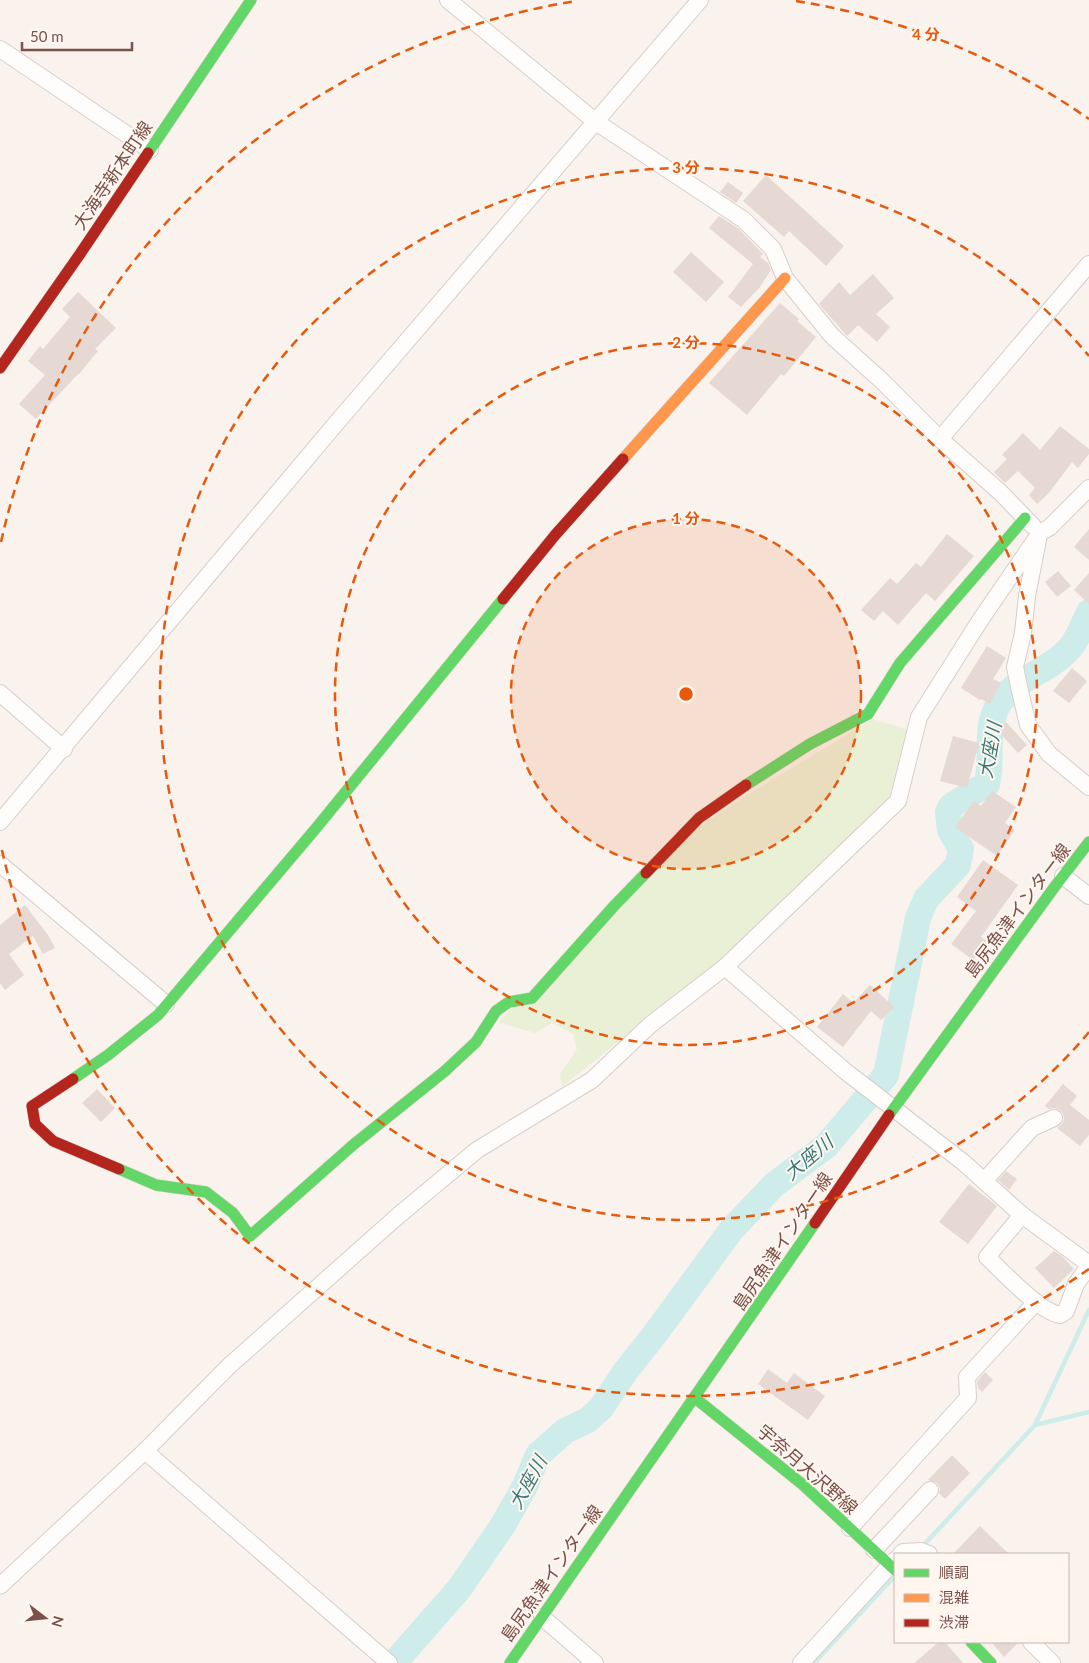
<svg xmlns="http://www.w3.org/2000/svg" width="1089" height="1663" font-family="Lato,'Noto Sans JP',sans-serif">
<rect width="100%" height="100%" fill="#f9f2ed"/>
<polygon fill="#eaf0d6" points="873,719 909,730 892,800 718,962 562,1087 560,1074 577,1049 573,1034 552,1023 535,1033 498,1022 696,829 739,800"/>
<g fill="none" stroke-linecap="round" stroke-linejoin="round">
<g stroke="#cdecea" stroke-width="4.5">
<polyline points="1035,1425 1089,1412"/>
<polyline points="921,1548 1035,1425 1089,1310"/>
<polyline points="814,1663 893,1578"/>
</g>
<path stroke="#cdecea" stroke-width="26" d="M394,1663l65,-74 44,-64 22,-39 13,-31 27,-24 23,-11 13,-12 24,-36 30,-38 77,-105 42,-44 52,-39 60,-71 32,-157 8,-19 32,-34 3,-16 -11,-19 -2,-18 3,-6 36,-22c6,-25 -2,-51 9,-75 14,-30 52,-36 73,-60 9,-9 14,-25 20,-37"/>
</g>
<g fill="#e6d9d4">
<polygon points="766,175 844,246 826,266 789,231 784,237 743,201"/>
<polygon points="728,182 743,193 736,203 720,192"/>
<polygon points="719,216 738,228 763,254 760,257 768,263 771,270 760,287 741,307 728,297 753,264 709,228"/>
<polygon points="691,252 724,282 706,302 673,272"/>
<polygon points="873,274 894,298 876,314 890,327 877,342 858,325 847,336 819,304 839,282 850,295"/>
<polygon points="78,292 116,328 95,349 98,351 79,374 78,374 36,419 19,404 45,375 28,361 40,346 43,349 70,317 62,309"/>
<polygon points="780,303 799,319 797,321 816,337 784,376 781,374 747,415 709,383"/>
<polygon points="1060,426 1089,449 1089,454 1078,468 1072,462 1049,493 1037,504 1029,495 1035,488 1018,471 1005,483 994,472 1007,459 1002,455 1023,433 1040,450"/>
<polygon points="1089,529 1089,560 1074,547"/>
<polygon points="947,534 974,556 935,601 926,593 898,625 883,611 874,621 861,610 890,578 897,584 916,563 921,567"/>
<polygon points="1058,571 1071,586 1057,597 1045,582"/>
<polygon points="1089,573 1089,604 1074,590"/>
<polygon points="987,646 1006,658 993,679 1001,683 990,704 981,699 980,700 961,688"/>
<polygon points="1072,668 1087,681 1069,703 1053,691"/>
<polygon points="1006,722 1027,745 1018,753 997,730"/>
<polygon points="953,736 979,743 967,788 940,781"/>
<polygon points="992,791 1016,807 1005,823 1015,830 997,856 955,827 974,801 981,806"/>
<polygon points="983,860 1018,885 981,937 988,942 973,960 951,944 976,911 957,897"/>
<polygon points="25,905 48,935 55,948 43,954 33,936 9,954 24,975 5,990 0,983 0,925"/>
<polygon points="870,985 894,1007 881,1020 871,1011 843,1047 817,1027 843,994 853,1003"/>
<polygon points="1063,1084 1077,1096 1070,1105 1089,1120 1089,1135 1080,1146 1057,1128 1062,1124 1064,1119 1063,1114 1060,1110 1054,1108 1049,1109 1045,1106"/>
<polygon points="97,1089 115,1108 101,1122 82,1103"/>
<polygon points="1006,1171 1017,1179 1009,1190 998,1180"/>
<polygon points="969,1184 997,1206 968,1244 939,1222"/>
<polygon points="1054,1251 1063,1257 1074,1269 1054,1288 1035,1268"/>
<polygon points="768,1369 787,1383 794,1373 825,1396 808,1420 758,1384"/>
<polygon points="985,1372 993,1380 982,1392 978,1388 977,1381"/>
<polygon points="952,1455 970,1473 945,1499 939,1493 940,1488 937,1483 928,1480"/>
<polygon points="980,1526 1009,1554 953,1554"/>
<polygon points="939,1642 945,1642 963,1663 914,1663"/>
<polygon points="991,1642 1019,1642 1004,1657"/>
</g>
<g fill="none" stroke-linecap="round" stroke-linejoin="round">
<g stroke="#d8cdca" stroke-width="18">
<g id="street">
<polyline points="448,0 596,122 744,220 773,249 785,278 832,336 882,381 940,439 1001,493 1033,526"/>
<polyline points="0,49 150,150"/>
<polyline points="940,439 1089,264"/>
<polyline points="1089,488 1050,527 1040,533 979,622 919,717 898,801 725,967 845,1071 963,1162 1022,1215 1089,1264"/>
<polyline points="1038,540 1027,596 1023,633 1015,667 1020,691 1028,725 1049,754 1089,787"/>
<polyline points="0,693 64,749"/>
<polyline points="0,822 339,420 700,0"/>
<polyline points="0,864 166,1004"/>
<polyline points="1063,876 1089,896"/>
<polyline points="984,1181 1032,1128 1054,1118"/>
<path d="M1022,1215l-35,42c17,16 52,54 73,58l6,-4 10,-27 13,-18"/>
<polyline points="850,1528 968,1398 967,1377 1036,1302"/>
<polyline points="874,1550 930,1490"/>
<polyline points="901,1554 903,1552 921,1551 929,1554"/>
<polyline points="0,1586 145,1451"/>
<polyline points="542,1617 595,1663"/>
<polyline points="1031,1642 1052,1663"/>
<polyline points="389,1663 145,1451 229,1366 399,1215 477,1150 592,1080 650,1025 725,967"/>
<polyline points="801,1663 895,1560"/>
</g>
</g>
<g stroke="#daceca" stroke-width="12">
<g id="fast">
<polyline points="148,153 251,0"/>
<polyline points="746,785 810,744 868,714 900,663 1025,518"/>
<polyline points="73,1079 108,1055 158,1015 317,827 503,599"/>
<polyline points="889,1115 1053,889 1089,842"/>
<polyline points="119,1169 156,1185 206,1192 233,1213 250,1236 353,1145 445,1071 476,1042 496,1011 509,1002 532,998 614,906 646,873"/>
<polyline points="695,1398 802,1484 895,1570"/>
<polyline points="971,1642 991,1663"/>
<polyline points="510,1663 815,1223"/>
</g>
</g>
<g stroke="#daceca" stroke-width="12">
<polyline id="slow" points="623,459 785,278"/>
</g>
<g stroke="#daceca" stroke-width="12">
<g id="jam">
<polyline points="0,368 80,254 148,153"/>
<polyline points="503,599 556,534 623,459"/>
<polyline points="646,873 699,818 746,785"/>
<polyline points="73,1079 32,1106 35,1124 53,1141 119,1169"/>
<polyline points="815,1223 889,1115"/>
</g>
</g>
<use href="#street" stroke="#fefdfc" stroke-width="16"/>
<use href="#fast" stroke="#63d668" stroke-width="11"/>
<use href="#slow" stroke="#ff974d" stroke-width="11"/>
<use href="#jam" stroke="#b3261e" stroke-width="11"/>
</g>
<circle cx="686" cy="694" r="175" fill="#e8590c" fill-opacity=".12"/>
<g fill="none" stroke="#e8590c" stroke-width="2.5" stroke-dasharray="9 6">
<circle cx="686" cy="694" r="175"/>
<circle cx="686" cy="694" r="351"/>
<path d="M1089 1032A526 526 0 1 1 1089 356"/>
<path d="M1089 1269A702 702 0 0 1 1 846M1 542A702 702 0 0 1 576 1M796 1A702 702 0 0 1 1089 119"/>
</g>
<g text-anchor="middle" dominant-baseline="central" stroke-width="4" stroke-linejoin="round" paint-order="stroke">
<g font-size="18" fill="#7b5149" stroke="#fff6f0">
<text transform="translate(112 175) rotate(-56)">大海寺新本町線</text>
<text transform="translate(1017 910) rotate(-53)">島尻魚津インター線</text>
<text transform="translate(782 1241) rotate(-56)">島尻魚津インター線</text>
<text transform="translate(808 1469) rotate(41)">宇奈月大沢野線</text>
<text transform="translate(551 1573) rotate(-55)">島尻魚津インター線</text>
</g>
<g font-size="19" font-style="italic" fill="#387a79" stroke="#fff6f0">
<text transform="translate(989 750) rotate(-80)">大座川</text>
<text transform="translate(808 1157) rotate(-40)">大座川</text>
<text transform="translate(527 1482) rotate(-61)">大座川</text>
</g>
</g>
<circle cx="686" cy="694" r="8" fill="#e8590c" stroke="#fff6f0" stroke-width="2.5"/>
<g font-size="15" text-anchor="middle" font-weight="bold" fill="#e8590c" stroke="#fff6f0" stroke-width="4" stroke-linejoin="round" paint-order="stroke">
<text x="926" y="40">4 分</text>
<text x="686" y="173">3 分</text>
<text x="686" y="348">2 分</text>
<text x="686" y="524">1 分</text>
</g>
<rect x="894" y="1553" width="175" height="90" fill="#fff6f0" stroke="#cab4ad"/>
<rect x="904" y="1569" width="25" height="8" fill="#63d668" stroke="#cab4ad"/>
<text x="939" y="1578" font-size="15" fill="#7b5149">順調</text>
<rect x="904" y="1594" width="25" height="8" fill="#ff974d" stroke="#cab4ad"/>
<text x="939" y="1603" font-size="15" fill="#7b5149">混雑</text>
<rect x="904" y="1619" width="25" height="8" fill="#b3261e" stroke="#cab4ad"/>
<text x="939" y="1628" font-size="15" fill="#7b5149">渋滞</text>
<g transform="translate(45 1618) rotate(106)" stroke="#fff6f0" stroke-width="4" paint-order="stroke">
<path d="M0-4L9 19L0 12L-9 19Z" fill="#7b5149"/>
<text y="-8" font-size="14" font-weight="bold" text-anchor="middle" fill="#7b5149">N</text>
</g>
<path d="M22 42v8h110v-8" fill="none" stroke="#7b5149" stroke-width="2.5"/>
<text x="30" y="42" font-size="15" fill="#7b5149" stroke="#fff6f0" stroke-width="4" paint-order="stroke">50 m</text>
</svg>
